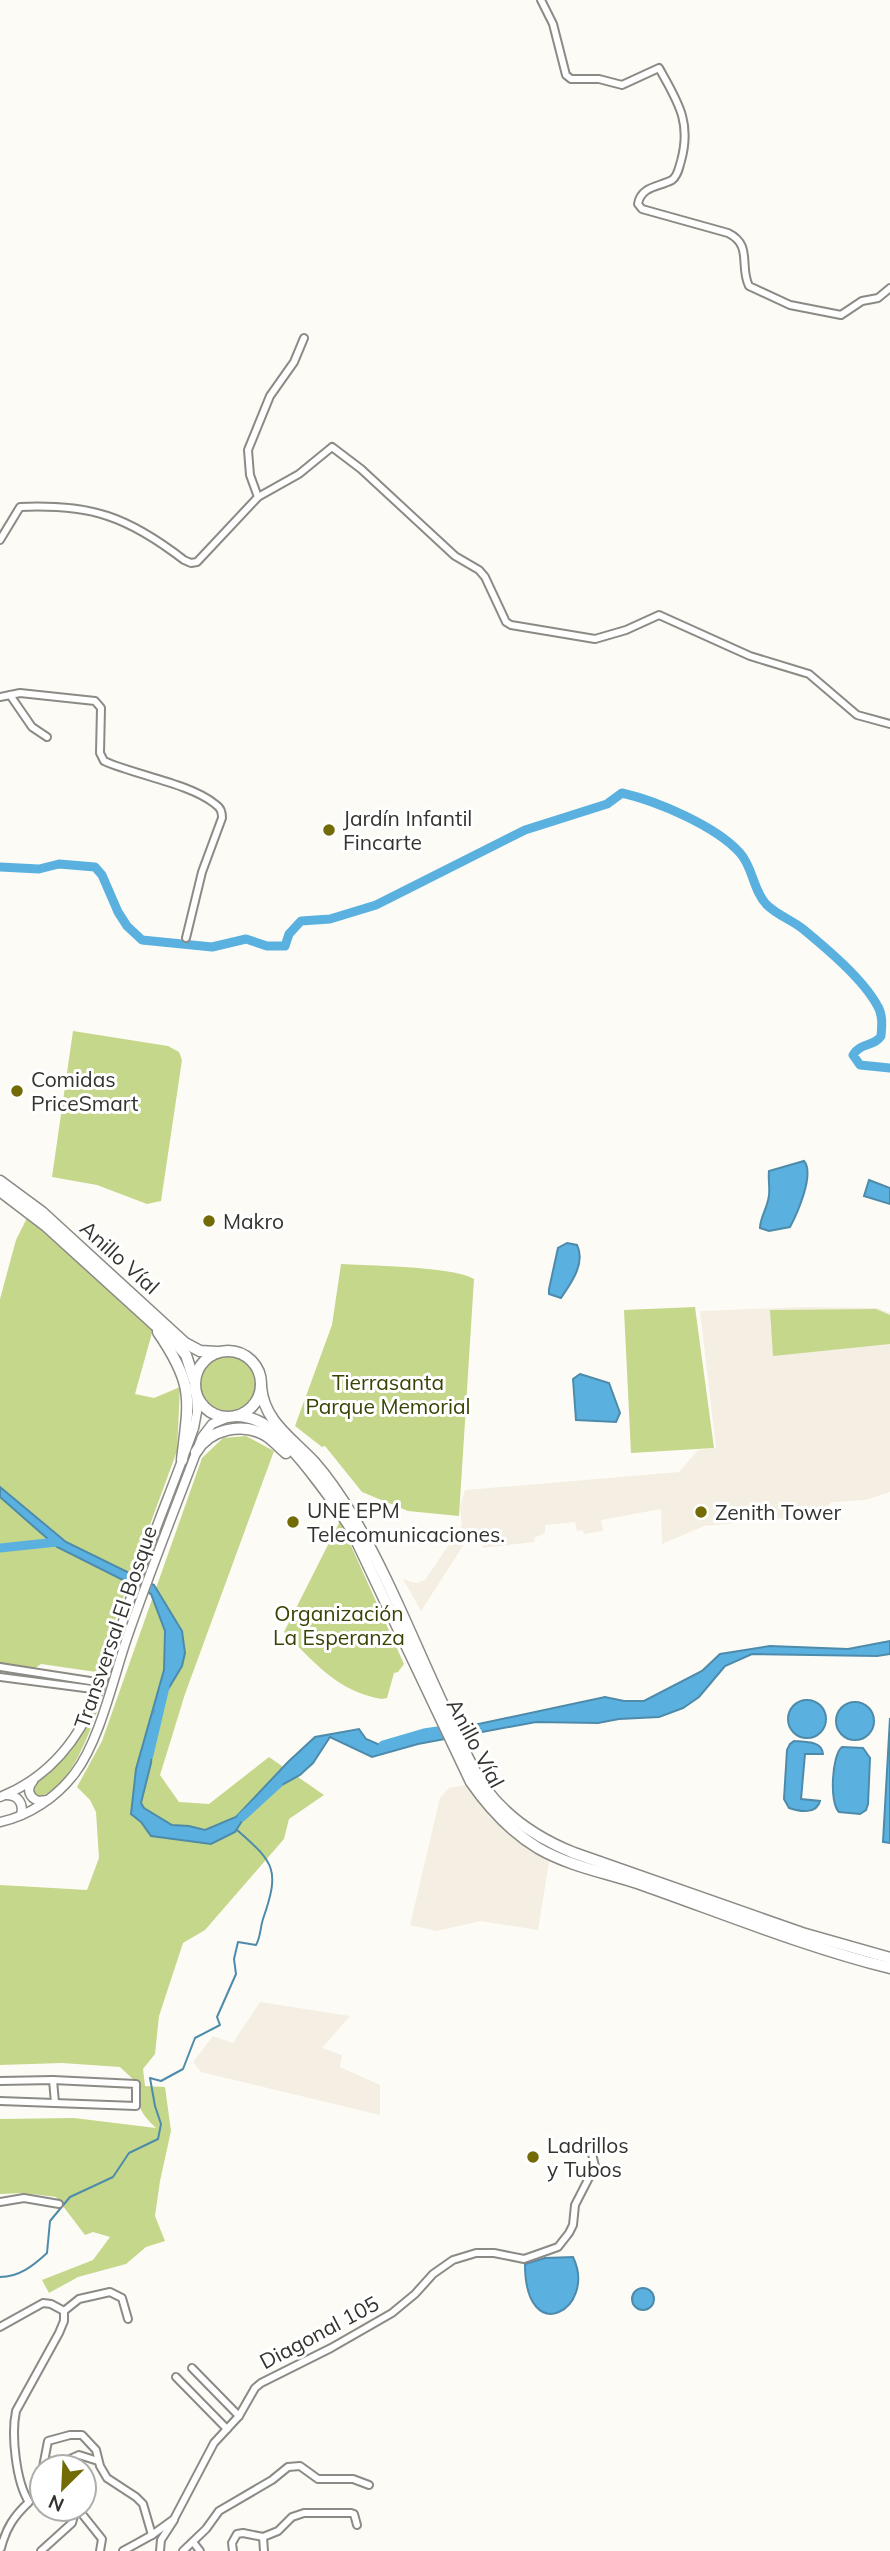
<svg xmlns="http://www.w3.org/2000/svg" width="890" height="2551" font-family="Mulish,sans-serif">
<rect width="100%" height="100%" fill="#fdfbf5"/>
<g fill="#f4efe2">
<polygon points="807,1307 877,1308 890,1313 890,1492 865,1500 832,1502 816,1515 796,1522 796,1517 704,1526 662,1544 661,1509 601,1520 603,1531 584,1534 583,1530 577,1531 575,1522 545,1525 545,1533 534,1538 535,1542 483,1548 480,1531 472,1532 421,1611 403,1579 416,1583 425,1580 462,1525 460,1507 465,1490 679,1472 698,1450 716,1448 700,1311"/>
<polygon points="469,1784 489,1817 516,1837 550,1856 538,1930 480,1921 437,1931 410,1925 440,1798 449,1788"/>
<polygon points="260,2002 350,2016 322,2048 342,2055 340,2067 380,2085 380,2115 201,2072 193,2062 213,2036 233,2043"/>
</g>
<g fill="#c5d78b">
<polygon points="73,1031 168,1046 179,1052 182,1060 161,1201 147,1204 97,1185 52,1177"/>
<polygon points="30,1212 155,1322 135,1394 154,1398 180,1387 177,1451 96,1672 41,1664 34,1669 0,1664 0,1549 18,1546 0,1547 0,1497 51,1541 46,1543 71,1545 0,1487 0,1299 16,1240"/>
<path d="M341,1264c30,2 110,2 133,15l-15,237 -51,-5 -46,-19 -37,-46 -3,1 -27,-21 37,-101z"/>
<polygon points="695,1307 714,1448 631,1453 624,1310"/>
<polygon points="876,1309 890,1315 890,1344 773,1356 770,1310"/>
<circle cx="228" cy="1383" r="28"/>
<path d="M246,1436l28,15 -89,243 -25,81 19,27 30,2 60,-47 55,38 -35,24 -5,20 -79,91 -22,13 -24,73 -4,38 -12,15 2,17 20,1 6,44 -11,50 -5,35 10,25 -19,6 -20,17 -48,13 -29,16 -7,-13 51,-20 17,-23 -17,-5 -8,3 -29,-38 -33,-4 -23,1v-75l74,-1 82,10c-17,-17 -18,-20 -17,-43l-19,-18 -58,-4 -62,2v-180l87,5 12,-32 -3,-46 -6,-12 -13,-13 25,-46 100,-283 21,-20z"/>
<path d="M340,1521l64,143 -6,8 -4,1 -7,25 -5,1c-44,-7 -68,-37 -98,-67z"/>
<path d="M107,1681c-9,28 -35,118 -73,115l-2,-9 35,-33 25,-40z"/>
</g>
<g fill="#5ab1e0" stroke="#4e8bab" stroke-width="2">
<path d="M804,1161c11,13 -7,53 -14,66l-21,4 -9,-3c0,-11 8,-21 9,-33 1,-8 -1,-16 0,-24z"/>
<polygon points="869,1180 890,1188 890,1204 864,1196"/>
<path d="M567,1243l10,2c9,18 -6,38 -16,53l-12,-4v-5l9,-41z"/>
<polygon points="580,1374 609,1383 620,1413 616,1422 576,1420 573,1379"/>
<polygon points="0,1487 66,1542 154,1585 182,1631 185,1653 182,1666 155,1711 151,1763 141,1803 144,1808 172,1825 189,1826 205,1830 236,1817 288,1762 315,1737 359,1729 366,1739 380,1745 605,1697 624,1701 644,1701 702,1671 720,1654 770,1646 848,1649 890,1641 890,1654 877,1656 752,1654 725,1666 699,1697 683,1708 659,1717 619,1719 598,1723 536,1722 418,1744 372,1757 330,1737 313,1763 300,1775 269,1792 251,1807 235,1832 211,1844 151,1836 141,1822 131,1814 136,1769 164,1670 165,1631 151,1594 57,1547 0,1497"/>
<circle cx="807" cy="1719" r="19"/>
<circle cx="855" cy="1721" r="19"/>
<polygon points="890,1718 890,1843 883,1842"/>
<path d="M794,1741c12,1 28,0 29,13h-18l-4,45 19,2c-3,13 -20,11 -31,7l-5,-9 3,-49 3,-6z"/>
<path d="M842,1747l21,1 7,10 -2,46 -2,6 -6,4 -21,-2c-10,-9 -7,-58 3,-65z"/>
<path d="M573,2257c25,52 -48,93 -48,7l20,-6z"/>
<circle cx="643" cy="2299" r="11"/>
</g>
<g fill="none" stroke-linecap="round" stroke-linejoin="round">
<path stroke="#4e8bab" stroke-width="2" d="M0,2277c19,0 33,-11 47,-24l3,-32 20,-24 43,-20 16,-24 29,-14 3,-15 -6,-18 -5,-28 11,3 22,-12 12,-31 25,-13 -3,-8 19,-43 -2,-15 4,-17 18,3c5,-9 4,-17 7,-26 17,-49 12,-56 -26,-89"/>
<g stroke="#5ab1e0" stroke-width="9">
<path d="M0,867l39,2 20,-5 36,3 7,8 16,37 9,14 15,14 70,7 34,-8 21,7h18l4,-12 12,-13 29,-2 46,-14 149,-75 82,-26 15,-11c35,8 94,33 118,60 13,14 13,38 27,52 10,10 25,15 36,24 23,19 59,49 74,76 6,9 5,21 4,31 -7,11 -20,6 -28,19l7,10 30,3"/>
<polyline points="0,1548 57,1542"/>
<polyline points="383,1745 424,1733 451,1729"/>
<polyline points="149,1755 165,1687"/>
<polyline points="242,1817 278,1784"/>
</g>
<g stroke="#8c8a85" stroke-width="10">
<g id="minor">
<path d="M541,0l12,24 13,51 5,4h28l23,6 37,-17c18,33 33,53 22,93 -2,6 -3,15 -9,19 -13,7 -31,6 -34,24l4,5 86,24c25,12 11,33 21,53l41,19 51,10 21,-14 16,-3 12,-10"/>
<polyline points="258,497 250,475 248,450 270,396 294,362 304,338"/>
<path d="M0,540l20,-33c71,-3 107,9 164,53l7,3 6,-1 61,-65 41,-23 33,-27 29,22 94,87 24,14 6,7 21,45 5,3 84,14 31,-9 33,-15 91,41 59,18 48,41 33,9"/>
<polyline points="10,695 32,727 47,737"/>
<path d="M0,697l20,-4 75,8 6,7 -1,45 4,8c31,14 87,23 111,43 6,4 7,8 7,14l-20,54 -16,66"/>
<polyline points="0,1667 103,1683"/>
<polyline points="0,1677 100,1690"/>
<polyline points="53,2080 55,2103"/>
<polyline points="0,2081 53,2080 136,2084 136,2106 0,2101"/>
<polyline points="0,2202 24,2198 59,2204"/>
<polyline points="0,2327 43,2303 51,2304 64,2311"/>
<polyline points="192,2368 239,2416"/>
<polyline points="176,2377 227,2429"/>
<polyline points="43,2467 48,2441 70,2435 82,2435 96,2450 100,2466 107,2478 136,2497 143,2504 152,2535"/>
<polyline points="68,2467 70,2459 79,2455 98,2461"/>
<polyline points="38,2487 42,2473"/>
<polyline points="78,2509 102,2539 100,2551"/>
<polyline points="193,2542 200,2551"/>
<path d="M1,2548c5,-20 13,-32 28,-46 -13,-20 -18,-67 -13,-91l43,-78 5,-12v-10l15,-12 31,-7 12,6 6,21"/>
<polyline points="41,2551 72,2523 76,2509"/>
<polyline points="123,2551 152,2535 174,2519 214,2443 239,2416 255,2388 261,2383 331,2348 392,2313 415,2294 433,2274 453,2260 476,2253 494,2253 524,2259 558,2247 569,2233 573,2225 575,2205 595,2166 590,2146"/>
<polyline points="160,2551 161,2540 174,2520"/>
<polyline points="183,2551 206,2529 219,2511 272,2480 288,2467 300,2466 318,2479 353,2479 369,2485"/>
<polyline points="233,2551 232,2543 237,2534 243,2533 263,2537"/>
<polyline points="264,2551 263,2537 278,2531 292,2517 304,2513 351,2513 354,2514 357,2525"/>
</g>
</g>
<g stroke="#8c8a85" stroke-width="11">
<g id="major">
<path d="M33,1781c-7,8 -4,17 6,20l8,-1"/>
<path d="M6,1795c12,0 18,8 15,20"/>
<path d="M0,1797c89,-35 104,-123 132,-203 19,-56 42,-110 62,-166l3,-16 -1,-17"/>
<path d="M0,1822c29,-6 57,-25 75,-49 25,-33 38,-94 52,-135 23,-67 50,-134 75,-201l10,-13 17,-7"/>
</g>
</g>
<g stroke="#8c8a85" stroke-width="13">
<g id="highway">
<polyline points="0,1181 42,1212 185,1343 200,1351 217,1352"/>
<polyline points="0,1191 46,1226 178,1346 186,1355 194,1380"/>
<path d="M158,1332c37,54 31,67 24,128"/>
<circle cx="228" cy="1384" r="33"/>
<path d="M261,1387c3,35 32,52 54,76 14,16 26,34 37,52 36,61 62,128 92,192 13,27 24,56 41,81 23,31 54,51 89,65l228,80 88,25"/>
<path d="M236,1416c9,0 17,2 26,7 28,17 69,74 88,104l121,255c18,26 39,49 67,66 33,19 70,25 105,37 82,29 163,62 247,83"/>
<path d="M196,1452c14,-23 46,-30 69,-17 8,5 14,12 21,18"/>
</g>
</g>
<use href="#minor" stroke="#fff" stroke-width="6"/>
<use href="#major" stroke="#fff" stroke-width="8"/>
<use href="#highway" stroke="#fff" stroke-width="10"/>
</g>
<g fill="#726b06" stroke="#fff" stroke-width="2.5">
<circle cx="329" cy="830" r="7"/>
<circle cx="17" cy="1091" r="7"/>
<circle cx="209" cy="1221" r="7"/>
<circle cx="701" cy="1512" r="7"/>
<circle cx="293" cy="1522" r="7"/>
<circle cx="533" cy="2157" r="7"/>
</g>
<g text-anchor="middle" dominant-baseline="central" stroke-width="6" stroke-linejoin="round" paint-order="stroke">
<g font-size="21" fill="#333330" stroke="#fff" text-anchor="start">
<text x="343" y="818">Jardín Infantil<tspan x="343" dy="24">Fincarte</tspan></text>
<text x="31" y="1079">Comidas<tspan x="31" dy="24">PriceSmart</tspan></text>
<text x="223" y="1221">Makro</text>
<text x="307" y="1510">UNE EPM<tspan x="307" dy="24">Telecomunicaciones.</tspan></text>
<text x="715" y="1512">Zenith Tower</text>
<text x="547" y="2145">Ladrillos<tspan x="547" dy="24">y Tubos</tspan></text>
</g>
<g font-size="21" fill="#333330" stroke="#fff">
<text transform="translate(120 1257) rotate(42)">Anillo Víal</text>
<text transform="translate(115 1627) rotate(-71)">Transversal El Bosque</text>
<text transform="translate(476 1743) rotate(62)">Anillo Víal</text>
<text transform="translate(319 2332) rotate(-28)">Diagonal 105</text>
</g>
<g font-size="21" fill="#394303" stroke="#fff">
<text x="388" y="1382">Tierrasanta<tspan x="388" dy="24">Parque Memorial</tspan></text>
<text x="339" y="1613">Organización<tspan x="339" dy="24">La Esperanza</tspan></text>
</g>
</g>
<g transform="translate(63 2488) rotate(204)"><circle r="33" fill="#ffffff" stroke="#adadac" stroke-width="2"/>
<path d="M0-5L12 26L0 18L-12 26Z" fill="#726b06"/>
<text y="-10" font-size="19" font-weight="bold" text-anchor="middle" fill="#333330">N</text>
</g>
</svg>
